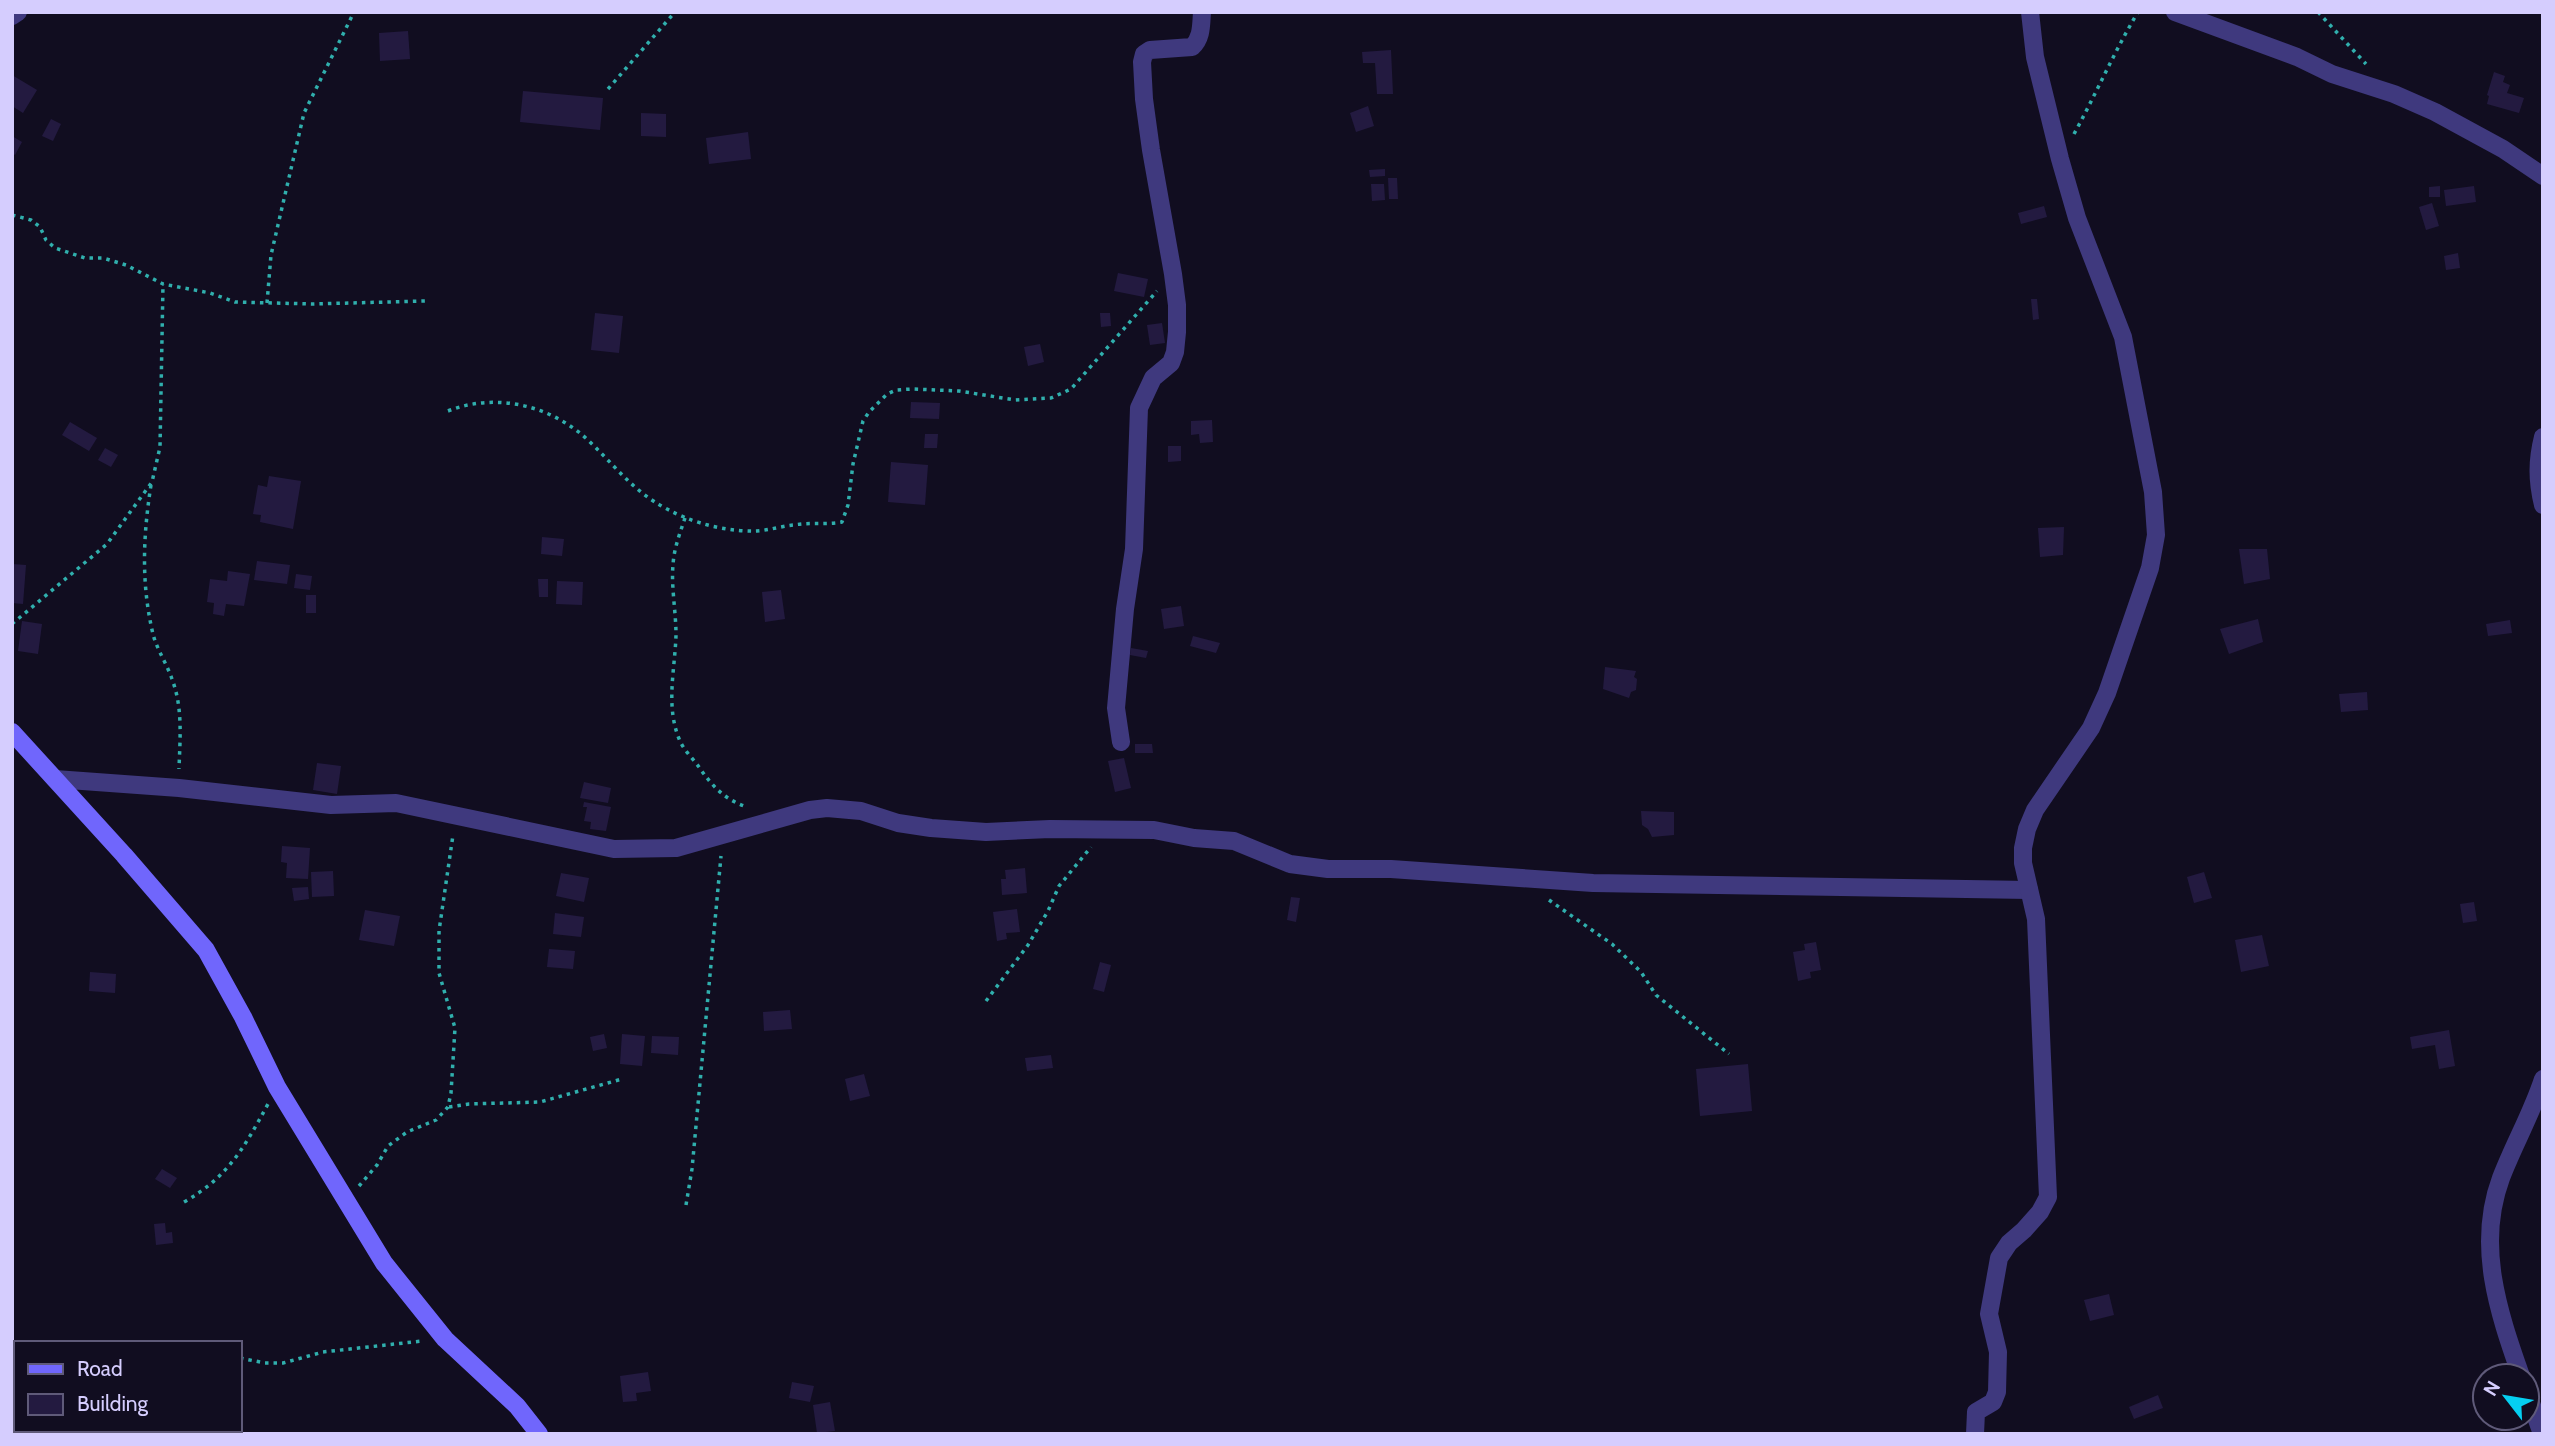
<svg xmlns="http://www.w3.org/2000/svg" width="2555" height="1446" font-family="Cabin,sans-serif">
<rect width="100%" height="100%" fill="#110d20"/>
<g fill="#231a40">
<polygon points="408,31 410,59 380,61 379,33"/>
<polygon points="1391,50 1393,94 1377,94 1375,63 1363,63 1362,52"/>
<polygon points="2494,72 2505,76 2503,82 2510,85 2507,93 2524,98 2519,113 2487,104 2489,96 2487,95"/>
<polygon points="12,75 37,90 23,113 12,106"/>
<polygon points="523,91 603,98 600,130 520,122"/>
<polygon points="1368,106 1374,126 1356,132 1350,113"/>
<polygon points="641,113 666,114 666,137 641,136"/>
<polygon points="51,119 61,124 53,141 42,136"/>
<polygon points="748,132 751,159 709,164 706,138"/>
<polygon points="12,136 22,142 15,155 12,153"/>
<polygon points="1385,169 1385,176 1370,177 1369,170"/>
<polygon points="1388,178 1397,178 1398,199 1389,199"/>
<polygon points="1371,184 1384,184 1385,200 1372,201"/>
<polygon points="2440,186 2440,197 2429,197 2429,187"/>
<polygon points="2474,186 2476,202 2446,206 2444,190"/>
<polygon points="2432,203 2439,226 2426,230 2419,207"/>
<polygon points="2044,206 2047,217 2021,224 2018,213"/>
<polygon points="2458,253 2460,268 2446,270 2444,256"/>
<polygon points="1118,273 1148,279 1144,297 1114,291"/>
<polygon points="2031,299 2037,299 2039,319 2033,320"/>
<polygon points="595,313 623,316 619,353 591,350"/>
<polygon points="1100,313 1110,313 1111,326 1101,327"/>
<polygon points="1162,323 1165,343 1150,345 1147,325"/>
<polygon points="1040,344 1044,362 1028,366 1024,347"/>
<polygon points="911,402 940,403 939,419 910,418"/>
<polygon points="1212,420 1213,442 1200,443 1199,434 1191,435 1191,421"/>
<polygon points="70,422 97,438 89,451 62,435"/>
<polygon points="925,434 938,434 937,448 924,448"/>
<polygon points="1168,446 1181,446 1181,461 1168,462"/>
<polygon points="105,448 118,455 111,467 98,460"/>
<polygon points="891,462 928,465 925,505 888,502"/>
<polygon points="269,476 301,481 293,529 260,522 261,515 253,514 258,485 267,487"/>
<polygon points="2064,527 2063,555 2040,557 2038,528"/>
<polygon points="542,537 564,539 562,556 541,554"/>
<polygon points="2239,549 2267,549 2270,579 2244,584"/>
<polygon points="257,561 290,565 287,584 254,580"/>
<polygon points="12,564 26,565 23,604 12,603"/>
<polygon points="228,571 250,574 244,606 226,604 224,616 213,614 214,603 207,602 210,579 227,581"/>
<polygon points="296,574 312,576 310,590 294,588"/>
<polygon points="538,579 548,579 548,597 539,597"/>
<polygon points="557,581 583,582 582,605 556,604"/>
<polygon points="781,590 785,619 765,622 762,592"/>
<rect x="306" y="595" width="10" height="18"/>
<polygon points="1181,606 1184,626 1164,629 1161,609"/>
<polygon points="2258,619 2263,642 2229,654 2220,629"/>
<polygon points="2510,620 2512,633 2488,636 2486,624"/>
<polygon points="22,621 42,624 38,654 18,651"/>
<polygon points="1193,636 1220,643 1216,653 1190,646"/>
<polygon points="1131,648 1148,651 1146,658 1130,655"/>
<polygon points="1605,667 1636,671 1634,677 1637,679 1636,690 1631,692 1629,698 1603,689"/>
<polygon points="2367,692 2368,710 2341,712 2339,694"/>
<polygon points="1135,744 1152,744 1153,753 1135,753"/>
<polygon points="1124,758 1131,788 1115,792 1108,761"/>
<polygon points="317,763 341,766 337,794 313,790"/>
<polygon points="584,782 611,788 608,803 580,798"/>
<polygon points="584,802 611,807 606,831 590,829 591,822 584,821 587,807 583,807"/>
<polygon points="1641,811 1674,812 1674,835 1652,837 1648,829 1642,825"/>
<polygon points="282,846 310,848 308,879 286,878 287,863 281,862"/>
<polygon points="1025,868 1027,893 1002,895 1001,879 1006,879 1005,870"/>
<polygon points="333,871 334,896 312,897 311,872"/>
<polygon points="2204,872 2212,898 2194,903 2187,877"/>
<polygon points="561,873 589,878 584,902 556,896"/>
<polygon points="308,887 309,899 294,901 292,888"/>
<polygon points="1291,897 1300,898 1296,922 1287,920"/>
<polygon points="2474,902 2477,921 2463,923 2460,904"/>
<polygon points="1017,909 1020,932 1006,933 1007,939 997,941 993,912"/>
<polygon points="365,910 400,916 394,946 359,940"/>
<polygon points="555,913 584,917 581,937 553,934"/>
<polygon points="2262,935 2269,966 2241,972 2235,940"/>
<polygon points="1816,942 1821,970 1810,972 1811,978 1798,981 1793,952 1805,950 1804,944"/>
<polygon points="549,949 575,951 573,969 547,967"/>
<polygon points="1100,962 1111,965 1104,992 1093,989"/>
<polygon points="90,972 116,974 115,993 89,991"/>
<polygon points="790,1010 792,1029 764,1031 763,1012"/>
<polygon points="2449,1030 2455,1066 2439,1069 2435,1045 2412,1049 2410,1037"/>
<polygon points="604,1034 607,1048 593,1051 590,1037"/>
<polygon points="622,1034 645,1036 642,1066 620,1064"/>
<polygon points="652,1036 679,1037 678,1055 651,1053"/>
<polygon points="1051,1055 1053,1068 1027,1071 1025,1058"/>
<polygon points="1748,1064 1752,1111 1700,1116 1696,1069"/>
<polygon points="864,1074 870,1096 850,1101 845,1079"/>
<polygon points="162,1169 177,1178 170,1188 155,1179"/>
<polygon points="165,1223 166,1233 172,1232 173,1243 156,1245 154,1224"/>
<polygon points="2109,1294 2114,1315 2090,1321 2084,1300"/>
<polygon points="648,1372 651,1391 636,1393 637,1401 623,1402 620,1376"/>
<polygon points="792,1382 814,1386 810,1402 789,1398"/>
<polygon points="2158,1395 2163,1408 2134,1419 2129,1407"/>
<polygon points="830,1402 835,1431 817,1433 813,1405"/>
</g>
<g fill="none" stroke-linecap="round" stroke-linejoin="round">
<g stroke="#30afad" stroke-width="3.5" stroke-dasharray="3.5 5" stroke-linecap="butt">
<polyline points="2318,12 2366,64"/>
<polyline points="608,89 675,12"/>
<path d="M2074,134c22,-40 40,-82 64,-122"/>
<polyline points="12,215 31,220 40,227 46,240 55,248 85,258 103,258 126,265 163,284 210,293 235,302 312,304 426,301"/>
<polyline points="267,303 271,255 304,113 354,12"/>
<path d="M448,411c48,-19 104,-6 142,31 33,32 48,56 94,75 21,9 50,15 73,14 13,-1 25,-5 37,-6 16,-3 32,0 48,-3l6,-17 5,-41 10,-43 6,-9 18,-18 9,-4 16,-1 47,2 56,9 36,-2 20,-9 86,-98"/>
<path d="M151,485c-8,51 -10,99 2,149 4,16 14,30 19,45 11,29 8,59 7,90"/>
<path d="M685,518c-5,15 -11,30 -12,47 -2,21 3,47 3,70 -1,35 -11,72 4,106 4,9 13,18 19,26 13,19 26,33 48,40"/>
<polyline points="12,624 107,544 152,482 160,447 163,284"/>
<polyline points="1549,900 1612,944 1641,972 1656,995 1729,1054"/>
<polyline points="986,1001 1028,945 1048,911 1059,886 1091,847"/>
<polyline points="449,1107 469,1104 540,1102 622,1079"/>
<polyline points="359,1186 377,1165 388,1146 407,1132 436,1120 448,1107 451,1093 455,1028 439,973 439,931 453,835"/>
<path d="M184,1202c44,-25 60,-54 84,-98"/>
<polyline points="686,1205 692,1169 721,856"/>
<polyline points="240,1358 265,1363 283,1363 323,1352 422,1341"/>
<polyline points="132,1434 137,1430"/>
</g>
<g stroke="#3f397e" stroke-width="18">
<polyline points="2175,12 2297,57 2332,74 2394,94 2435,112 2503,149 2543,176"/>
<polyline points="12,16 18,12"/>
<path d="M2543,437c-6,24 -6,43 0,68"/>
<path d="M1121,742l-5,-34 9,-99 9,-60 5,-141 14,-30 18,-15 4,-11 2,-20v-27l-4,-31 -22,-124 -7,-51 -2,-37 2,-8 6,-4 42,-3c10,-9 9,-22 10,-35"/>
<polyline points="55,779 179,788 331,805 396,803 614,849 676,848 810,810 827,808 861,811 898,823 931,828 986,832 1050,829 1154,830 1194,838 1234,841 1290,864 1328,869 1391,869 1593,883 2029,890"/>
<path d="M2521,1376c-23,-65 -45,-131 -20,-198 13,-34 31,-65 42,-99"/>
<polyline points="2527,1392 2542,1434"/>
<polyline points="1975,1434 1976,1412 1993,1402 1997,1392 1998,1352 1989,1314 1999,1258 2009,1243 2024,1230 2040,1212 2048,1197 2036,919 2023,863 2023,848 2027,829 2035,810 2091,728 2107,693 2150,568 2156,535 2153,492 2123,337 2077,218 2060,159 2035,57 2030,12"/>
</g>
<polyline stroke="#7066fc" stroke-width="18" points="12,732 124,855 206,950 243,1017 277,1087 384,1263 445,1339 517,1406 539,1434"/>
</g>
<rect width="2555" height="1446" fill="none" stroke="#d5cdfe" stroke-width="28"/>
<rect x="14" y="1341" width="228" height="91" fill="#110d20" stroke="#5f5a79" stroke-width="2"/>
<rect x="28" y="1364" width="35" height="10" fill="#7066fc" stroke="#5f5a79" stroke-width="2"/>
<text x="77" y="1376" font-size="21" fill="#d5cdfe">Road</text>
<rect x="28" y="1394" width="35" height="21" fill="#231a40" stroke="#5f5a79" stroke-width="2"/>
<text x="77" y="1411" font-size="21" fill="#d5cdfe">Building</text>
<g transform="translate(2506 1397) rotate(301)"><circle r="33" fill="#110d20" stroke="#5f5a79" stroke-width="2"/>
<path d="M0-5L12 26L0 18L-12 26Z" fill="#05cff1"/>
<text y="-10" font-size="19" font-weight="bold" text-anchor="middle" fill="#d5cdfe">N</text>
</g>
</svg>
